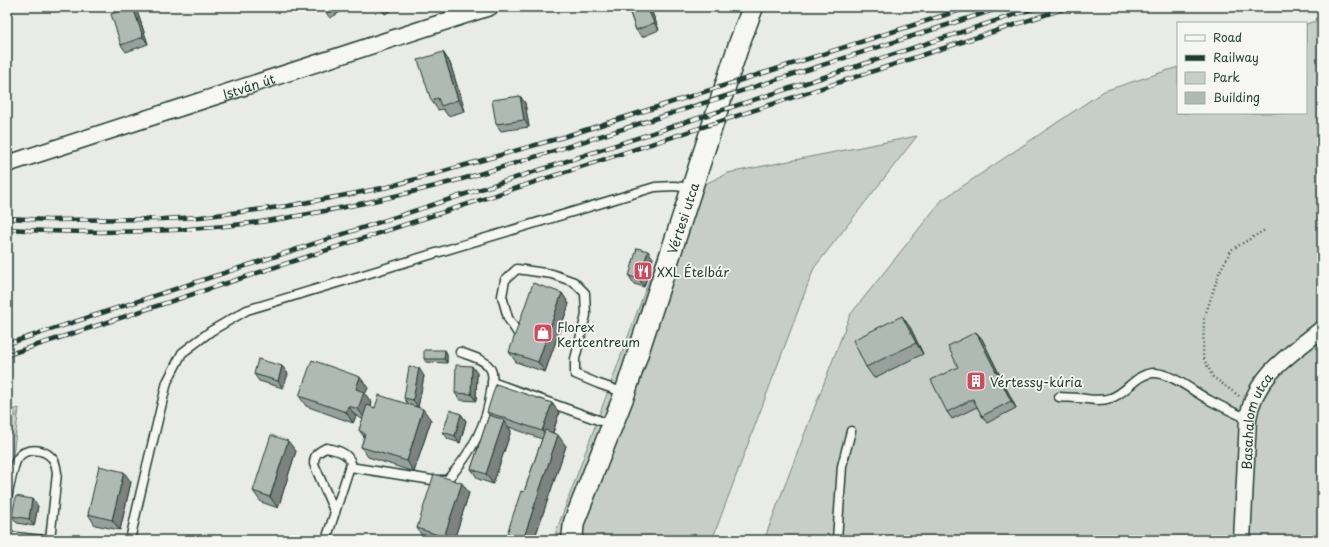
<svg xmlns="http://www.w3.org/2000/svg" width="1329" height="547" font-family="'Playpen Sans',sans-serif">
<defs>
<pattern id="forest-firs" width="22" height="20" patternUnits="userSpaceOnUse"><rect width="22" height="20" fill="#c7cec9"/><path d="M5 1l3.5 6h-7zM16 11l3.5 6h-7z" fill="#aab2ad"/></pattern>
</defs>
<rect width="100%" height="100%" fill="#e9ebe7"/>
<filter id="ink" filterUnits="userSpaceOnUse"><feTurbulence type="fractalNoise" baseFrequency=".025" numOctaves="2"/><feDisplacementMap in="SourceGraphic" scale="8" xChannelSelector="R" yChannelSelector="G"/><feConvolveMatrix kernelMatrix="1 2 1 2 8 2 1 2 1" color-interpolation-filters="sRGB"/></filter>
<g filter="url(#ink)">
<g fill="#c7cec9" stroke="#73867e">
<polygon points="1322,19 1322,540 764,540 850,315 942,200 1104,91 1178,67 1178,113 1306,113 1306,24"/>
<polygon points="917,136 814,268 712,540 553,540 680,196 728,173"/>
</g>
<polygon fill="url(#forest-firs)" stroke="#73867e" points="19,408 10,479 7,488 7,412"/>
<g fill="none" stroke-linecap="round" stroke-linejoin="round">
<g stroke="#1f3d34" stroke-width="11">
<g id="service">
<polyline points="517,332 508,318 502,296 505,280 517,269 552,274 574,282 585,293 586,315 575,359 575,374 599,384 625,393"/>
<polyline points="492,382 612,425"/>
<path d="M1059,397c6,1 13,0 19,1 11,1 21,4 33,0 16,-5 26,-26 44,-25 18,1 39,19 54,27 13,7 26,13 39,19"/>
<path d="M350,467l82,13h15c23,-25 40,-54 44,-89 1,-6 3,-15 0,-21 -5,-11 -21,-14 -31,-18"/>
<path d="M7,498c2,-9 6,-31 10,-39 8,-12 26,-11 35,-1 4,4 4,9 5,15l-7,67"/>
<polyline points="7,536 42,540"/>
<polyline points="130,540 141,491 167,382 182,353 211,331 247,310 655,187 674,186 692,188"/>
<path d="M326,540l25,-77c-3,-11 -15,-13 -25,-15 -8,4 -12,6 -12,16l21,49"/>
<polyline points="837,540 842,466 851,431"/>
</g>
</g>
<g stroke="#1f3d34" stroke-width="19">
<g id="minor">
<path id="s1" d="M7,164l483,-157"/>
<path id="s2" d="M1242,540l6,-121c6,-43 43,-65 74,-90"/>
</g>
</g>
<g stroke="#1f3d34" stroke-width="23">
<g id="tertiary">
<path id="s3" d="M572,540l2,-18 51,-129 114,-349 14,-37"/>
</g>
</g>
<polyline stroke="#1f3d34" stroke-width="2.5" stroke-dasharray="1 3" stroke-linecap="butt" points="1239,396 1213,377 1203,357 1204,319 1219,273 1231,250 1265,230"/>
<use href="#service" stroke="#f6f6f2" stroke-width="8"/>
<use href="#minor" stroke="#f6f6f2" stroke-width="16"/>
<use href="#tertiary" stroke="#f6f6f2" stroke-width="20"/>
<g stroke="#1f3d34" stroke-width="4.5">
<g id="rail">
<polyline points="7,218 48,220 163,219 200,217 288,206 388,187 560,138 970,7"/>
<path d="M7,229c84,5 170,4 253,-7 68,-10 136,-25 202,-43 49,-14 98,-30 148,-46 131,-41 262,-84 393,-126"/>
<polyline points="7,344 1038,7"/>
<polyline points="7,355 1069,7"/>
</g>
</g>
<use href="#rail" stroke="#f6f6f2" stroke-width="3" stroke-dasharray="9" stroke-linecap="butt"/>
</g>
<g fill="#97a09c" stroke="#1f3d34">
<polygon points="322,7 349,7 330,18"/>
<polygon points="380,7 397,7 385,14"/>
<polygon points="628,7 650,7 659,30 642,37 636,30"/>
<polygon points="138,14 148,44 126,52 121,45"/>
<polygon points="443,52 450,63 465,111 448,116 443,109 438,110 431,100"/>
<polygon points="520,96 525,103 529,127 501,131 496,124"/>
<polygon points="653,258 644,287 634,284 629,276"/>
<polygon points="562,293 569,304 545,372 516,362 509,352"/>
<polygon points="910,327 923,354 874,378 866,367"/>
<polygon points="976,332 982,339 1016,408 987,423 982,416 977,407 952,419 947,412 958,367"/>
<polygon points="445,350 447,354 447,363 426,362 424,359"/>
<polygon points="282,366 288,374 283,388 259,381 254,374"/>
<polygon points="477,373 476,401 460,400 455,393"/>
<polygon points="424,376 418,407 415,406 431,420 414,472 368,457 361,447 364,437 359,430 363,419 356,416 353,423 306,406 299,396 368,388 365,394 372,403 371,406 375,408 408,404 404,398"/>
<polygon points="552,403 559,413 553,433 566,446 534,540 505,540 524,492 542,439 509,427 511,431 493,484 478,479 471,469 489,415 487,412"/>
<polygon points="461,414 466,421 460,443 448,439 443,432"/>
<polygon points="296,451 278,508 261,502 253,491"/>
<polygon points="131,482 120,530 95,525 88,514"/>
<polygon points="469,493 454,540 428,540 424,539 417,528"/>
<polygon points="38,506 34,526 17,523 12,516"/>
</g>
<g fill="#7b827f" stroke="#1f3d34">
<polygon points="133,7 138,14 148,44 143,37"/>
<polygon points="647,7 650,7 659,30 654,23"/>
<polygon points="443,52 450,63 465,111 458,100"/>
<polygon points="520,96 525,103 529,127 524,120"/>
<polygon points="648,251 653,258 644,287 639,279"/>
<polygon points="562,293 569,304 545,372 538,362"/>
<polygon points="902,316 910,327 923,354 916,343"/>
<polygon points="976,332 982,339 1016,408 1011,401"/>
<polygon points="445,350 447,354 447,363 444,359"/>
<polygon points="282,366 288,374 283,388 278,381"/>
<polygon points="472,366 477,373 476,401 471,394"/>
<polygon points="419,368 424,376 418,407 413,400"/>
<polygon points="360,377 368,388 365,394 372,403 366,420 358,409 356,389"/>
<polygon points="552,403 559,413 550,441 542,431"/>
<polygon points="348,406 356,416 353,423 346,412"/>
<polygon points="423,409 431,420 414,472 407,461"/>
<polygon points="461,414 466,421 460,443 455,436"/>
<polygon points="504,420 511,431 493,484 486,474"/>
<polygon points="558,435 566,446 534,540 523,540"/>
<polygon points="288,441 296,451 278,508 270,497"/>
<polygon points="124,472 131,482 120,530 112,520"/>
<polygon points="462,483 469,493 454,540 446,540 444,537"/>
<polygon points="32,499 38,506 34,526 29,519"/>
</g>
<g fill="#b0bab5" stroke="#1f3d34">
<polygon points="131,7 133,7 143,37 121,45 111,14"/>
<polygon points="628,7 647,7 654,23 636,30"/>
<polygon points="443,52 458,100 441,106 438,98 431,100 418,60"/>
<polygon points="520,96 524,120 496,124 492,100"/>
<polygon points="637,248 648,251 639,279 629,276"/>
<polygon points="533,283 562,293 538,362 509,352"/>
<polygon points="902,316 916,343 866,367 853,340"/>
<polygon points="976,332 1011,401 982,416 973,399 947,412 931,380 958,367 948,346"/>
<polygon points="424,350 445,350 444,359 424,359"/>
<polygon points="258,359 282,366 278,381 254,374"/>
<polygon points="312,360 360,377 356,389 364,392 358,409 348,406 346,412 299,396"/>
<polygon points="456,365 472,366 471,394 455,393"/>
<polygon points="409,367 419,368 413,400 404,398"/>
<polygon points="496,384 552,403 542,431 487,412"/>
<polygon points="379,395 423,409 407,461 361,447 365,434 359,430 367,405 375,408"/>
<polygon points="450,410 461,414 455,436 443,432"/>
<polygon points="489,415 504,420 486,474 471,469"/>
<polygon points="545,430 558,435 523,540 505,540 521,491 524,492"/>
<polygon points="271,435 288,441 270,497 253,491"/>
<polygon points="99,466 124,472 112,520 88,514"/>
<polygon points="434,474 462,483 444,537 417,528"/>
<polygon points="16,496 32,499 29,519 12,516"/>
</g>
</g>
<defs>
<g id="restaurant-square" transform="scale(1)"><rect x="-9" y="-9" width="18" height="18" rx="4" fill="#d1495b" stroke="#f6f6f2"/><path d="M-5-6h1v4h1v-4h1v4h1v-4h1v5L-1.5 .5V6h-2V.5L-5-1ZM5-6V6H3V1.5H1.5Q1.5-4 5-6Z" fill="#fff"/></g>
<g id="shop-square" transform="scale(1)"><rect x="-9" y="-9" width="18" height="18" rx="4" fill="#d1495b" stroke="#f6f6f2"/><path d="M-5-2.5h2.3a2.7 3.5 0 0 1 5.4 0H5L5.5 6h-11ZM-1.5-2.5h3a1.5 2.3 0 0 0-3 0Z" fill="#fff"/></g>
<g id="building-square" transform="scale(1)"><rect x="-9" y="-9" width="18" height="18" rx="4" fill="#d1495b" stroke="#f6f6f2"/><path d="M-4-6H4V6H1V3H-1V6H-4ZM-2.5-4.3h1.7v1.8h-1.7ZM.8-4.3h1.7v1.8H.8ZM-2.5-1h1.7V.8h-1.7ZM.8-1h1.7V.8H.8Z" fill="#fff"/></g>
</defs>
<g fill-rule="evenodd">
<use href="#restaurant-square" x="643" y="271"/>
<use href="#shop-square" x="543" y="333"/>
<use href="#building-square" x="976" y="381"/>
</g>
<g text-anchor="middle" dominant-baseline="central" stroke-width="3.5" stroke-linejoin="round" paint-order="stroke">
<g font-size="13" fill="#1f3d34" stroke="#f6f6f2">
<text stroke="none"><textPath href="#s1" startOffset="254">István út</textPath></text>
<text stroke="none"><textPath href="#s3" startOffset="341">Vértesi utca</textPath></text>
<text stroke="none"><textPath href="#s2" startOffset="121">Basahalom utca</textPath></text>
</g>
<g font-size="13" fill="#1f3d34" stroke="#f6f6f2" text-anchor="start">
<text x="657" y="271">XXL Ételbár</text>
<text x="557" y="326">Florex<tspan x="557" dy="15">Kertcentreum</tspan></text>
<text x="990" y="381">Vértessy-kúria</text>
</g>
</g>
<rect width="1329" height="547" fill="none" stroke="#f6f6f2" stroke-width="24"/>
<rect x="12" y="12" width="1305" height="523" fill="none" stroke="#1f3d34" stroke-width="1.5" filter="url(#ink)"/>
<rect x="1177" y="22" width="130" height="92" fill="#f6f6f2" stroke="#a0aca6"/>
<rect x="1185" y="35" width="20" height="6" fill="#f6f6f2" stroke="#a0aca6"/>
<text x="1213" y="42" font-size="12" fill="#1f3d34">Road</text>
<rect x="1185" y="55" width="20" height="6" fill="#1f3d34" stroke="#a0aca6"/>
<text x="1213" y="62" font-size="12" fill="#1f3d34">Railway</text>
<rect x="1185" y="72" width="20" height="12" fill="#c7cec9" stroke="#a0aca6"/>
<text x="1213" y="82" font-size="12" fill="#1f3d34">Park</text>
<rect x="1185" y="92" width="20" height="12" fill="#b0bab5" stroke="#a0aca6"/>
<text x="1213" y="102" font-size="12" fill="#1f3d34">Building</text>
</svg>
